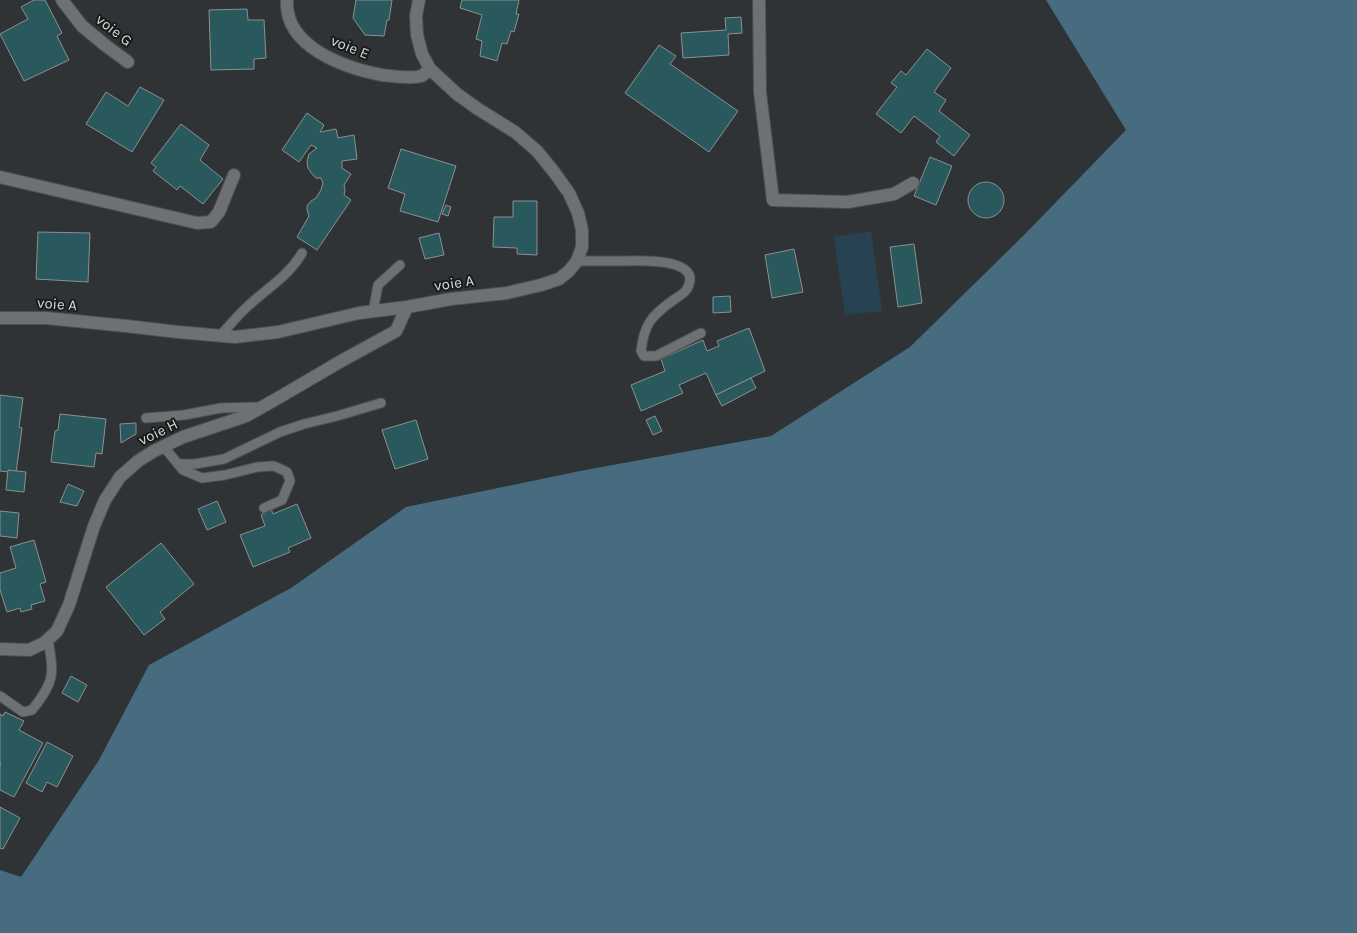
<svg xmlns="http://www.w3.org/2000/svg" width="1357" height="933" font-family="Karla,sans-serif">
<rect width="100%" height="100%" fill="#303335"/>
<polygon fill="#274351" points="871,231 882,311 845,315 834,237"/>
<polygon fill="#476b7f" points="1046,0 1357,0 1357,933 0,933 0,870 21,877 99,760 149,665 291,588 406,507 580,471 771,436 910,347 1025,234 1126,130"/>
<g fill="#29595d" stroke="#8c9090">
<polygon points="34,0 45,0 62,33 57,36 69,60 24,81 0,34 28,19 21,7"/>
<polygon points="356,0 392,0 389,20 387,20 384,36 365,35 353,18"/>
<polygon points="462,0 519,0 516,14 519,14 514,32 511,31 507,44 502,43 497,61 480,56 482,41 476,39 482,15 460,8"/>
<polygon points="247,9 248,20 264,20 266,58 254,59 254,69 211,70 209,10"/>
<polygon points="741,17 742,33 728,34 729,55 683,58 681,33 726,30 725,18"/>
<polygon points="659,45 676,56 670,64 738,111 709,152 625,93"/>
<polygon points="927,49 951,68 934,92 946,100 939,111 970,135 954,156 936,142 940,136 914,116 901,133 876,114 897,87 891,83 901,71 906,75"/>
<polygon points="140,87 164,100 132,152 86,124 106,92 128,106"/>
<polygon points="307,113 324,125 320,132 336,129 338,138 354,135 357,159 342,161 342,168 351,174 344,185 345,190 344,195 351,200 317,250 297,237 309,216 307,210 307,206 311,201 316,198 321,190 323,183 321,178 316,178 312,174 308,168 307,162 309,154 317,148 311,145 299,162 282,150"/>
<polygon points="181,124 209,145 200,160 223,179 203,204 180,186 177,190 153,171 156,167 151,163"/>
<polygon points="401,149 456,166 438,222 400,211 405,194 388,188"/>
<polygon points="930,157 952,166 936,205 914,196"/>
<circle cx="986" cy="200" r="18"/>
<polygon points="513,201 537,201 537,255 517,254 517,248 493,247 494,217 513,217"/>
<polygon points="446,205 451,207 448,216 442,214"/>
<polygon points="38,232 90,233 88,282 36,279"/>
<polygon points="439,233 444,255 425,259 419,238"/>
<polygon points="914,244 922,303 898,307 890,247"/>
<polygon points="794,249 803,292 772,298 765,255"/>
<polygon points="730,296 731,312 713,313 713,297"/>
<polygon points="749,328 765,371 716,395 706,373 679,385 683,393 641,411 631,385 665,371 661,359 703,340 707,351 719,346 717,341"/>
<polygon points="751,378 756,388 722,406 716,395"/>
<polygon points="0,395 23,398 19,427 22,428 16,473 0,471"/>
<polygon points="60,414 106,419 102,454 96,453 94,467 51,462 55,431 58,430"/>
<polygon points="655,416 662,431 653,435 646,420"/>
<polygon points="416,420 428,459 395,469 382,430"/>
<polygon points="136,423 136,434 121,443 120,424"/>
<polygon points="8,470 26,472 24,492 6,490"/>
<polygon points="68,484 84,491 77,506 60,502"/>
<polygon points="217,501 226,522 207,530 198,509"/>
<polygon points="297,504 311,538 288,548 290,552 253,567 240,535 265,526 261,515 271,509 273,514"/>
<polygon points="0,511 19,513 17,538 0,536"/>
<polygon points="34,540 46,582 40,584 45,601 31,605 32,609 21,612 20,608 7,612 0,590 0,573 16,568 10,547"/>
<polygon points="161,543 194,584 160,612 165,619 144,635 106,587"/>
<polygon points="71,676 87,685 78,702 62,693"/>
<polygon points="5,712 24,721 19,730 43,743 14,797 0,790 0,766 1,763 0,763 0,714 3,716"/>
<polygon points="47,742 73,756 57,787 47,782 42,792 26,783"/>
<polygon points="0,807 20,818 3,849 0,848"/>
</g>
<g fill="none" stroke-linecap="round" stroke-linejoin="round">
<g stroke="#4d5051" stroke-width="11">
<g id="service">
<path d="M577,261c14,0 28,0 43,0 15,0 85,-5 67,28 -3,5 -11,9 -15,12 -21,15 -28,24 -31,50l3,5h12l45,-23"/>
<polyline points="373,312 378,285 400,265"/>
<path d="M220,336c9,-10 17,-20 27,-29 19,-18 42,-31 55,-54"/>
<polyline points="146,418 184,415 221,408 259,407"/>
<polyline points="163,446 183,470 202,478 225,475 257,467 274,466 287,472 290,481 282,500 264,508"/>
<polyline points="178,464 195,464 224,459 280,432 304,424 337,416 381,403"/>
<path d="M0,696l23,16 9,-2c23,-29 22,-35 16,-71"/>
</g>
</g>
<g stroke="#4d5051" stroke-width="14">
<g id="minor">
<polyline points="62,0 82,26 105,45 128,62"/>
<path d="M287,0c-3,47 58,68 95,75 9,1 31,4 39,1 3,-1 6,-5 9,-7"/>
<polyline points="759,0 760,92 773,200 848,202 894,194 913,183"/>
<polyline points="0,177 197,223 211,222 219,212 234,175"/>
<polyline points="0,318 46,318 126,326 178,332 235,337 278,332 359,313 407,307 451,299 507,293 541,285 559,279 569,271 577,261 582,247 582,230 578,213 569,193 554,172 537,151 515,132 478,109 457,94 430,69 422,54 417,35 416,16 419,0"/>
<polyline points="0,649 29,650 44,643 57,631 69,605 94,526 105,500 120,477 138,461 154,451 183,437 246,416 278,398 343,360 396,331 407,307"/>
</g>
</g>
<use href="#service" stroke="#6d7173" stroke-width="9"/>
<use href="#minor" stroke="#6d7173" stroke-width="12"/>
</g>
<g text-anchor="middle" dominant-baseline="central" stroke-width="4" stroke-linejoin="round" paint-order="stroke">
<g font-size="15" fill="#d6d8d9" stroke="#191b1b">
<text transform="translate(114 30) rotate(38)">voie G</text>
<text transform="translate(350 47) rotate(22)">voie E</text>
<text transform="translate(454 283) rotate(-8)">voie A</text>
<text transform="translate(57 304) rotate(4)">voie A</text>
<text transform="translate(158 432) rotate(-26)">voie H</text>
</g>
</g>
</svg>
